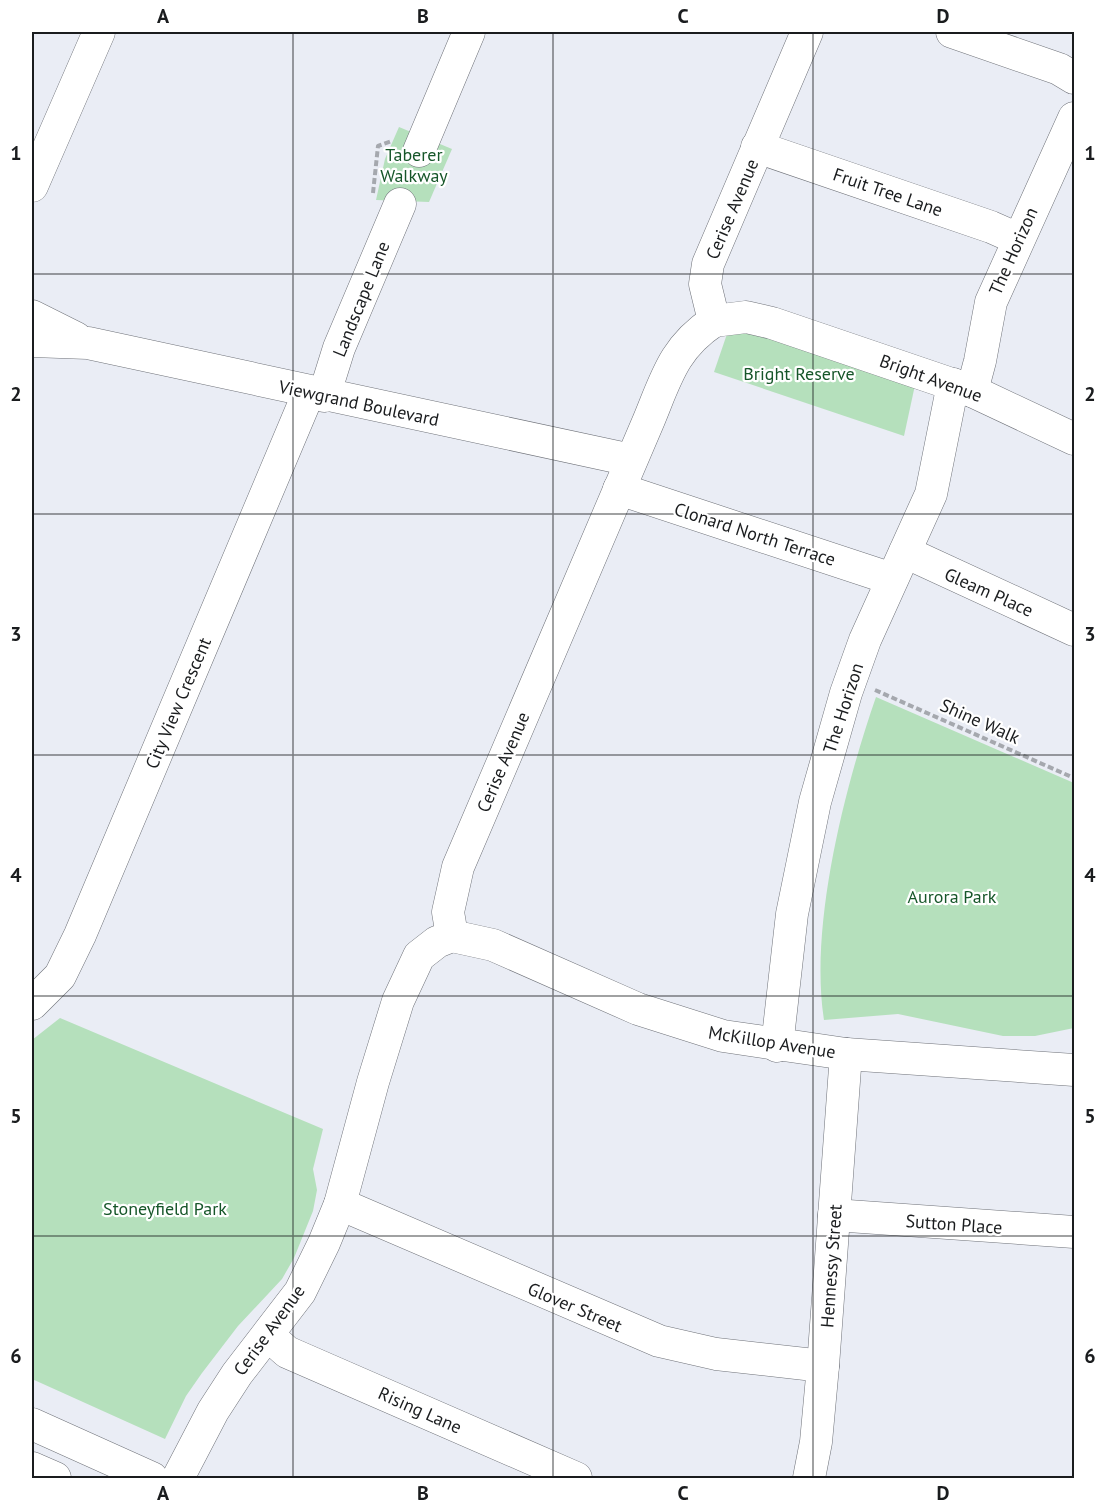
<svg xmlns="http://www.w3.org/2000/svg" width="1106" height="1510" font-family="'PT Sans',sans-serif">
<rect width="100%" height="100%" fill="#eaedf5"/>
<g fill="#b5e0bc">
<polygon points="399,127 452,149 429,202 376,200 385,159"/>
<polygon points="739,329 915,385 904,436 714,372 728,331"/>
<path d="M876,697l198,86v245l-39,8h-32l-105,-22 -74,6c-15,-94 21,-234 52,-323z"/>
<polygon points="60,1018 323,1129 313,1169 317,1190 313,1211 294,1258 282,1279 238,1326 202,1373 186,1396 165,1439 32,1379 32,1040"/>
</g>
<g fill="none" stroke-linecap="round" stroke-linejoin="round">
<g stroke="#6f7279" stroke-width="33">
<g id="minor">
<polyline points="952,32 1059,69 1074,78"/>
<polyline points="757,147 991,227 1018,239"/>
<polyline points="419,151 469,32"/>
<polyline points="32,186 99,32"/>
<polyline points="32,316 76,338"/>
<polyline points="714,321 746,317 772,323 972,391 1074,439"/>
<polyline points="32,341 88,343 631,460"/>
<polyline points="972,391 980,361 991,302 1074,118"/>
<polyline points="324,396 339,348 400,204"/>
<polyline points="619,489 892,579"/>
<polyline points="905,552 1074,630"/>
<polyline points="452,936 493,945 638,1009 723,1036 846,1054 1074,1070"/>
<polyline points="32,1004 60,976 80,935 309,392"/>
<polyline points="777,1046 792,914 815,802 846,693 865,640 931,494 953,384"/>
<polyline points="340,1204 659,1341 716,1354 823,1366"/>
<polyline points="834,1215 1074,1232"/>
<polyline points="269,1336 287,1352 576,1478"/>
<polyline points="32,1424 152,1478"/>
<polyline points="32,1468 55,1478"/>
<path d="M178,1478l35,-67 24,-37 63,-82 24,-49 16,-39 33,-122 25,-81 21,-45 18,-14 15,-6 -4,-24 10,-45 190,-445c18,-43 25,-74 66,-101l-9,-37 3,-20 99,-232"/>
<polyline points="809,1478 816,1442 823,1366 846,1054"/>
</g>
</g>
<g stroke="#a5a8ae" stroke-width="4" stroke-dasharray="6 3" stroke-linecap="butt">
<polyline points="373,193 378,146 392,141"/>
<polyline points="875,690 1074,778"/>
</g>
<use href="#minor" stroke="#fff" stroke-width="32"/>
</g>
<path fill="none" stroke="#1a1c1e" stroke-width="1.5" stroke-opacity="0.55" d="M293,32v1446M553,32v1446M813,32v1446M32,274h1042M32,514h1042M32,755h1042M32,996h1042M32,1236h1042"/>
<g text-anchor="middle" dominant-baseline="central" stroke-width="4.5" stroke-linejoin="round" paint-order="stroke">
<g font-size="18" fill="#165629" stroke="#fff">
<text x="414" y="154">Taberer<tspan x="414" dy="21">Walkway</tspan></text>
<text x="799" y="373">Bright Reserve</text>
<text x="952" y="896">Aurora Park</text>
<text x="165" y="1208">Stoneyfield Park</text>
</g>
<g font-size="18" fill="#1a1c1e" stroke="#fff">
<text transform="translate(888 192) rotate(19)">Fruit Tree Lane</text>
<text transform="translate(732 209) rotate(-67)">Cerise Avenue</text>
<text transform="translate(1013 251) rotate(-66)">The Horizon</text>
<text transform="translate(361 299) rotate(-68)">Landscape Lane</text>
<text transform="translate(931 378) rotate(20)">Bright Avenue</text>
<text transform="translate(359 403) rotate(12)">Viewgrand Boulevard</text>
<text transform="translate(755 534) rotate(18)">Clonard North Terrace</text>
<text transform="translate(989 592) rotate(24)">Gleam Place</text>
<text transform="translate(178 703) rotate(-67)">City View Crescent</text>
<text transform="translate(843 708) rotate(-72)">The Horizon</text>
<text transform="translate(980 721) rotate(24)">Shine Walk</text>
<text transform="translate(503 762) rotate(-67)">Cerise Avenue</text>
<text transform="translate(772 1042) rotate(9)">McKillop Avenue</text>
<text transform="translate(954 1224) rotate(4)">Sutton Place</text>
<text transform="translate(831 1266) rotate(-86)">Hennessy Street</text>
<text transform="translate(575 1307) rotate(23)">Glover Street</text>
<text transform="translate(269 1330) rotate(-54)">Cerise Avenue</text>
<text transform="translate(420 1410) rotate(24)">Rising Lane</text>
</g>
</g>
<rect width="1106" height="1510" fill="none" stroke="#ffffff" stroke-width="66"/>
<rect x="33" y="33" width="1040" height="1444" fill="none" stroke="#1a1c1e" stroke-width="2"/>
<g font-size="20" text-anchor="middle" font-weight="bold" fill="#1a1c1e">
<text x="163" y="23">A</text>
<text x="423" y="23">B</text>
<text x="683" y="23">C</text>
<text x="943" y="23">D</text>
<text x="16" y="160">1</text>
<text x="1090" y="160">1</text>
<text x="16" y="401">2</text>
<text x="1090" y="401">2</text>
<text x="16" y="641">3</text>
<text x="1090" y="641">3</text>
<text x="16" y="882">4</text>
<text x="1090" y="882">4</text>
<text x="16" y="1123">5</text>
<text x="1090" y="1123">5</text>
<text x="16" y="1363">6</text>
<text x="1090" y="1363">6</text>
<text x="163" y="1500">A</text>
<text x="423" y="1500">B</text>
<text x="683" y="1500">C</text>
<text x="943" y="1500">D</text>
</g>
</svg>
